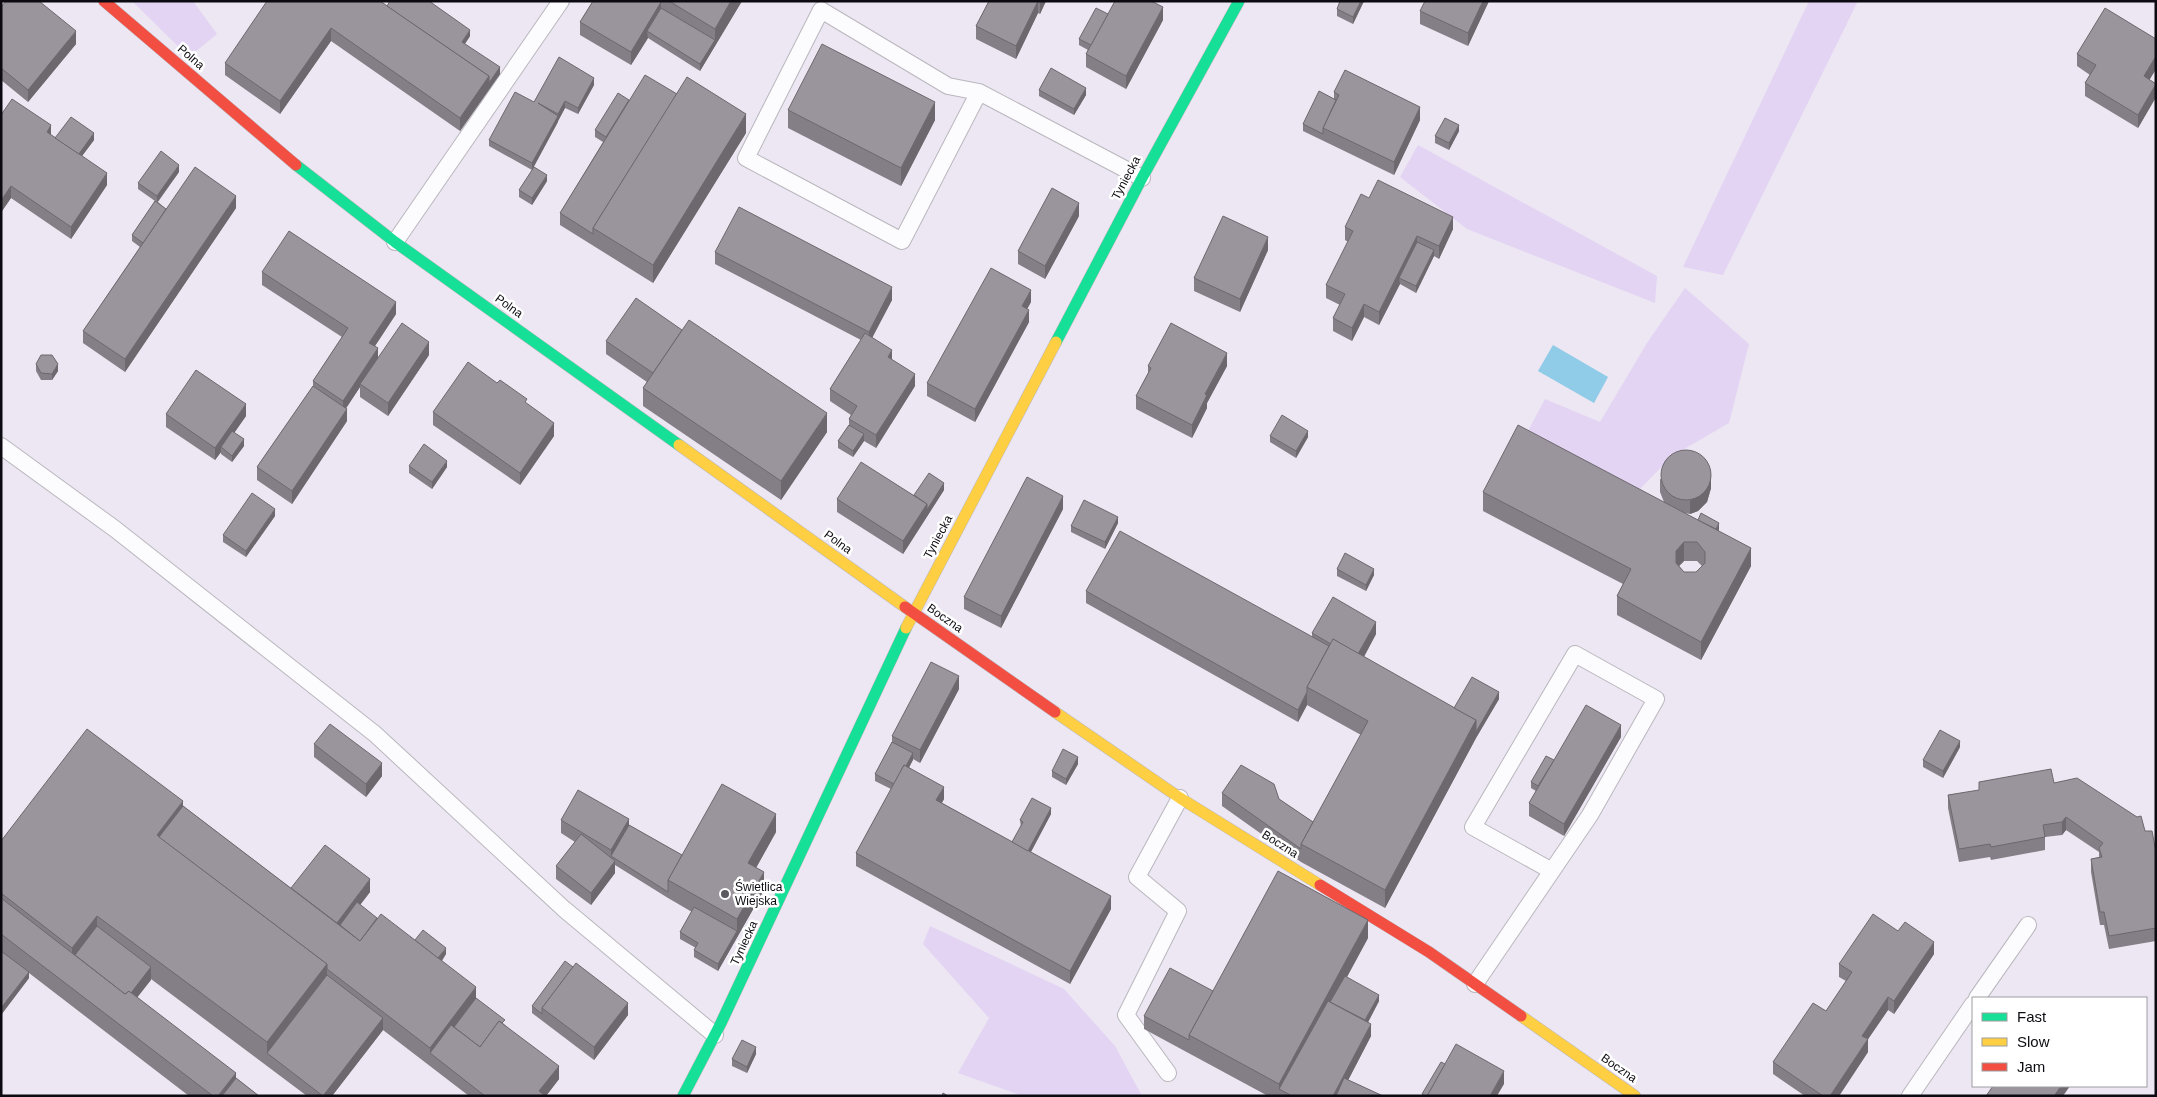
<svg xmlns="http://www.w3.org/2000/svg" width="2157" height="1097" font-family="Helvetica,sans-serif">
<rect width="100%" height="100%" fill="#ece7f2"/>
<g fill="#e3d4f4">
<polygon points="132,1 193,1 217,34 189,57"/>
<polygon points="1809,1 1858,1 1723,275 1683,267"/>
<polygon points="1418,145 1657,276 1655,303 1467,229 1400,177"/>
<polygon points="1685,288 1749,344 1729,423 1672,456 1638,491 1528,431 1545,399 1600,422 1647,343"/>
<polygon points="930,926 1064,989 1115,1046 1142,1096 1023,1096 958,1073 989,1018 923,944"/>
</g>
<polygon fill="#90cbe8" points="1553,345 1608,377 1594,403 1538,371"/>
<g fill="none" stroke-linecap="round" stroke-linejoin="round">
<g stroke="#bab7be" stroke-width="18">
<g id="lane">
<polyline points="979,92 902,241 746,158 821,10 948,86 979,92 1142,178"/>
<polyline points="395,242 561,1"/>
<polyline points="1,446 115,529 375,734 564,909 715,1035"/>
<polyline points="1475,984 1590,815 1656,699 1575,654 1473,827 1552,871"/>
<polyline points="1977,998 2028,925"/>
<polyline points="1168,1073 1126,1015 1178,911 1137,877 1180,798"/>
<polyline points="1910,1096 1973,1004"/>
</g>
</g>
<g stroke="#bab7be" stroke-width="12">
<g id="fast">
<polyline points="296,165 395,242 679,445"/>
<polyline points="1056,342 1142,178 1239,1"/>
<polyline points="683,1096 721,1023 906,628"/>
</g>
</g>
<g stroke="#bab7be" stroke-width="12">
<g id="slow">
<polyline points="679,445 905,607"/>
<polyline points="906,628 1056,342"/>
<polyline points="1055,712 1180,798 1320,885"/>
<polyline points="1521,1016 1635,1096"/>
</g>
</g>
<g stroke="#bab7be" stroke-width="12">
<g id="jam">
<polyline points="104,1 296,165"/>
<polyline points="905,607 1055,712"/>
<polyline points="1320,885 1429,952 1521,1016"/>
</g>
</g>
<use href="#lane" stroke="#fcfbfd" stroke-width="16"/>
<use href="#fast" stroke="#16e098" stroke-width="11"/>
<use href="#slow" stroke="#ffcf43" stroke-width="11"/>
<use href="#jam" stroke="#f24e42" stroke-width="11"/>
</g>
<g fill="#847f86" fill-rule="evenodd">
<polygon points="593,1 742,1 700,71 648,38 631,65 580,35 580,22"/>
<polygon points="989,1 1046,1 1040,14 1038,13 1016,59 976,39 976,26"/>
<polygon points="1364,1 1353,24 1337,16 1337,9"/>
<polygon points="1489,1 1468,46 1420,24 1420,11"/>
<polygon points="387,6 470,36 465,44 500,74 460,131 331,41 280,114 225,75 225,63"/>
<polygon points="1,7 76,44 28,102 1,80"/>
<polygon points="1108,14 1163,20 1126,89 1086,67 1086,54 1088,50 1079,45 1079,39"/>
<polygon points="2156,39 2156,69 2149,80 2156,84 2156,97 2138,128 2085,96 2085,83 2090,75 2077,66 2077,54"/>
<polygon points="594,85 578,114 565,108 532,170 489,146 489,140 534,102"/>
<polygon points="1039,90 1086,95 1074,115 1039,96"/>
<polygon points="1334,92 1420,120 1394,175 1303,131 1303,124 1334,99"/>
<polygon points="677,94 746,133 653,283 560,225 560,213 603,142 595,137 595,130 629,100"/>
<polygon points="788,110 935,120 901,186 788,128"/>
<polygon points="1,115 51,135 55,138 94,140 82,156 107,185 71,239 11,198 2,211 1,211"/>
<polygon points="1459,131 1449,150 1435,143 1435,136"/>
<polygon points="179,172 158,202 166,209 236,208 125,372 83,343 83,331 140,247 132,241 132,235 155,201 138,189 138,183"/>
<polygon points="547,181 532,205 519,197 519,190"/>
<polygon points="1369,198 1453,229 1439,259 1434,256 1416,293 1400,284 1379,325 1364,317 1352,341 1333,331 1333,318 1340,305 1326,298 1326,285 1348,242 1345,240 1345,227"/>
<polygon points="1079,216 1045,279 1018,264 1018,251"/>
<polygon points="1268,250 1240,312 1194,291 1194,278"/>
<polygon points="715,252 892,300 872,337 915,386 876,448 864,441 853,457 838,448 838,441 849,425 849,419 851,415 830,401 830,389 861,340 715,264"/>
<polygon points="262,272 396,314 375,346 378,359 429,355 388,416 360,397 360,387 346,408 347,421 292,504 257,480 257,467 313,386 313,381 342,337 262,285"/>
<polygon points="1031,302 1027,309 1029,322 975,422 927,396 927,383"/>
<polygon points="606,341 827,432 781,500 643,406 643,388 647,382 606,354"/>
<polygon points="36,364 58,371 52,380 41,380 36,371"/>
<polygon points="1148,366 1227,366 1207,403 1207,408 1192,438 1136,409 1136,396 1148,373"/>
<polygon points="527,404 554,436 520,485 433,425 433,412"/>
<polygon points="166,414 246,416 234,433 244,446 232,462 221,454 221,452 215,460 166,427"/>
<polygon points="1270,436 1308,437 1296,458 1270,442"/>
<polygon points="409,466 447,467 432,489 409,473"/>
<path d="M1660,479l51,9 -4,14 -9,9 -8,3 -6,-1 14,7 21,9v2l32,35 -50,94 -84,-45v-19l6,-12 -140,-73v-19l181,10 -4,-10zM1684,561h13l5,5 -6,6h-12l-5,-6z"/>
<polygon points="944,490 903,554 837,512 837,499 914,495"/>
<polygon points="1063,509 1001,628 964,609 964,597"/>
<polygon points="275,516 246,557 223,542 223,535"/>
<polygon points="1118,523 1105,549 1071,532 1071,526"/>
<polygon points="1337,569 1374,575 1366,591 1337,576"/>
<polygon points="1086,591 1312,637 1312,633 1376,634 1364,657 1454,708 1499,699 1476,738 1385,908 1301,862 1222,806 1222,793 1279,799 1313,822 1361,735 1307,705 1298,722 1086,603"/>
<polygon points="959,689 920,763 913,759 909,767 944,799 942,803 1012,842 1021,827 1020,820 1051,814 1031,852 1111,909 1070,984 856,866 856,853 891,789 875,781 875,774 892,742 892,736"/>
<polygon points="1621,737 1564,836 1529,816 1529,803 1536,791 1531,788 1531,782 1554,760"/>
<polygon points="314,744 382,776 366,797 314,757"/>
<polygon points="1960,747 1943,778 1923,767 1923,760"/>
<polygon points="1078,764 1066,785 1052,777 1052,771"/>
<polygon points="2054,783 2145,831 2156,852 2156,941 2109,949 2104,925 2100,925 2091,872 2091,859 2099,857 2099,852 2066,830 2062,835 2045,837 2045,850 1991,860 1990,857 1959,862 1948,808 1948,795"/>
<polygon points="183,806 291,888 370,892 360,905 377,918 415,940 446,954 442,961 476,998 505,1025 559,1079 546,1096 469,1096 383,1030 332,1096 307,1096 151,979 137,997 236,1078 259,1096 189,1096 29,973 29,978 1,1015 1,841"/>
<polygon points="561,820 629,825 682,855 776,832 756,868 764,890 718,971 694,957 694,950 696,948 680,939 680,932 692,912 668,898 615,865 615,873 591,905 556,879 556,866 575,842 561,833"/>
<polygon points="1898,931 1934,954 1894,1014 1888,1010 1868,1039 1868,1052 1839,1096 1805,1096 1773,1074 1773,1062 1826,1011 1846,981 1839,977 1839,964"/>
<polygon points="1368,938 1347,977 1379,1001 1368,1022 1371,1036 1348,1080 1383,1096 1268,1096 1144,1029 1144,1016 1213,991"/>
<polygon points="532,1006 628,1015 594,1060 532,1013"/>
<polygon points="756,1054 747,1073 732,1066 732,1059"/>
</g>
<g fill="#6c686d">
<polygon points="731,1 742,1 700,71 700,64 715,40 715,29"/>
<polygon points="1038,1 1038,13 1016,59 1016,46"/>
<polygon points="1040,1 1046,1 1040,14"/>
<polygon points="1361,1 1364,1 1353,24 1353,17"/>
<polygon points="1483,1 1489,1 1468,46 1468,33"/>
<polygon points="661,2 661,15 647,31 648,38 631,65 631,52"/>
<polygon points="1163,7 1163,20 1126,89 1126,76"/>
<polygon points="331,28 331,41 280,114 280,101"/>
<polygon points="470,30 470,36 462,48 462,42"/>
<polygon points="76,31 76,44 28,102 28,90"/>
<polygon points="2156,56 2156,69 2144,89 2144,76"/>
<polygon points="500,67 500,74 460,131 460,118 489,76"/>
<polygon points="594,78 594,85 578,114 578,108"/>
<polygon points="2156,84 2156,97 2138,128 2138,115"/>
<polygon points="1086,88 1086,95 1074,115 1074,109"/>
<polygon points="565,101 565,108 558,121 558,114"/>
<polygon points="935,102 935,120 901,186 901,168"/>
<polygon points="1420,107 1420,120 1394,175 1394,162"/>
<polygon points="746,114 746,133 653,283 653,265"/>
<polygon points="558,116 558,122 532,170 532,163"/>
<polygon points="51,125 51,138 47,132"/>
<polygon points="1459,125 1459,131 1449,150 1449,143"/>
<polygon points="94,133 94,140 76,164 76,157"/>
<polygon points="179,165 179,172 157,202 157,196"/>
<polygon points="107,173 107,185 71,239 71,227"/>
<polygon points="547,175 547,181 532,205 532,198"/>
<polygon points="11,186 11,198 2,211 2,199"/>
<polygon points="236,196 236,208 125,372 125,359"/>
<polygon points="1079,203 1079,216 1045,279 1045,266"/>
<polygon points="1453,217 1453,229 1439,259 1439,246"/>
<polygon points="1417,236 1417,248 1399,278 1400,284 1379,325 1379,312"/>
<polygon points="1268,237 1268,250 1240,312 1240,299"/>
<polygon points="1434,250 1434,256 1416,293 1416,286"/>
<polygon points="892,287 892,300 869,344 869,332"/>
<polygon points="1031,290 1031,302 1022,318 1022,306"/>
<polygon points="396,302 396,314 369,355 369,343"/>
<polygon points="1364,304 1364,317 1352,341 1352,328"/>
<polygon points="1029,310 1029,322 975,422 975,409"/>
<polygon points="429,342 429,355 388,416 388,403"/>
<polygon points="378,348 378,361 360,384 360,387 343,413 343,401"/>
<polygon points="892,350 892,363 888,357"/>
<polygon points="1227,353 1227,366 1207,403 1207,408 1192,438 1192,425 1205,394"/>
<polygon points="58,364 58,371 52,380 52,374"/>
<polygon points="915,374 915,386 876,448 876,435"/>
<polygon points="246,404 246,416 223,449 221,447 221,452 215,460 215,448"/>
<polygon points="347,409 347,421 292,504 292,491"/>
<polygon points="827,413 827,432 781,500 781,481"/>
<polygon points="554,423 554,436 520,485 520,473"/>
<polygon points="1308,431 1308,437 1296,458 1296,451"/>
<polygon points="864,434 864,441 853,457 853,451"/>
<polygon points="244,439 244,446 232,462 232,456"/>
<polygon points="447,461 447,467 432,489 432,482"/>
<polygon points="1711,476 1711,488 1707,502 1698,511 1690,514 1690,501"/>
<polygon points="944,483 944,490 903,554 903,541 927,504"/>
<polygon points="1063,496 1063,509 1001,628 1001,616"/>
<polygon points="275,509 275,516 246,557 246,551"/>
<polygon points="1118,517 1118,523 1105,549 1105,542"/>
<polygon points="1719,523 1719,529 1712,544 1712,538"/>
<polygon points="1684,542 1684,561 1676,569 1676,551"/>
<polygon points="1751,548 1751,566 1701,660 1701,642"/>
<polygon points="1374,569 1374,575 1366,591 1366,585"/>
<polygon points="1376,622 1376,634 1356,671 1356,658"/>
<polygon points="959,676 959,689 920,763 920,750"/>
<polygon points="1307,692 1307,705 1298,722 1298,710"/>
<polygon points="1499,692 1499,699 1476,738 1385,908 1385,890 1476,720"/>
<polygon points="1621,725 1621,737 1564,836 1564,824"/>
<polygon points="1960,741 1960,747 1943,778 1943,771"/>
<polygon points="913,753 913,760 896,792 896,785"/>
<polygon points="1078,757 1078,764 1066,785 1066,779"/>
<polygon points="382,763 382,776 366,797 366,784"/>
<polygon points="944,787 944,799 936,812 936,800"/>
<polygon points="183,801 183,824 157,840 157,835"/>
<polygon points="1051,808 1051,814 1026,861 1026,855"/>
<polygon points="776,814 776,832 748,882 748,863"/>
<polygon points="2066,817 2066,830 2062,835 2062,822"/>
<polygon points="629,819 629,831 611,856 611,850"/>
<polygon points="615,861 615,873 591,905 591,893"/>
<polygon points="764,872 764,890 718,971 718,964 737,931 737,919"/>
<polygon points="370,879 370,892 337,935 334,927"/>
<polygon points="1111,896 1111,909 1070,984 1070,971"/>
<polygon points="97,916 97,939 72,959 72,948"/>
<polygon points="1368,920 1368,938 1330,1008 1279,1089 1279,1084"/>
<polygon points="1934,942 1934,954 1894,1014 1894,1001"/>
<polygon points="446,948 446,954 433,972 433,966"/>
<polygon points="327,964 327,987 267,1053 267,1042"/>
<polygon points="151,967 151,980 125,1013 125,1000"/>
<polygon points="29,972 29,978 1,1015 1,1008"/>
<polygon points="476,987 476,1005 430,1053 430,1048"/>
<polygon points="1379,995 1379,1001 1363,1032 1363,1025"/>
<polygon points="1888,997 1888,1010 1862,1048 1862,1036"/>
<polygon points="628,1003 628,1015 594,1060 594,1047"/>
<polygon points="383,1018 383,1030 332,1096 323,1096"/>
<polygon points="1371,1024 1371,1036 1340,1096 1333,1096"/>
<polygon points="1868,1039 1868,1052 1839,1096 1830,1096"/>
<polygon points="756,1047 756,1054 747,1073 747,1067"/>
<polygon points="559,1066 559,1079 546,1096 539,1091"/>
<polygon points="1504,1071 1504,1084 1497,1096 1490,1096"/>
<polygon points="236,1073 236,1091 232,1096 218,1096"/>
<polygon points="2061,1086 2070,1086 2063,1096 2054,1096"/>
</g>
<g fill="#9a949c" stroke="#6c686d" fill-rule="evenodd">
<polygon points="6,1 39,1 76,31 28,90 1,68 1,7"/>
<polygon points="267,1 380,1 489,76 460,118 331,28 280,101 225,63"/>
<polygon points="390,1 429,1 470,30 462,42 500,67 489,83 489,76 387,6"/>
<polygon points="593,1 659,1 661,2 631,52 580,22"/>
<polygon points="669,1 731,1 715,29"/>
<polygon points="989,1 1038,1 1016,46 976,26"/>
<polygon points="1115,1 1151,1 1163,7 1126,76 1086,54"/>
<polygon points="1340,1 1361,1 1353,17 1337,9"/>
<polygon points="1425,1 1483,1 1468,33 1420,11"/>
<polygon points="661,8 715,40 700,64 647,31"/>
<polygon points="1096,8 1108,14 1091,45 1079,39"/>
<polygon points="2105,8 2156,39 2156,56 2144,76 2156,84 2138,115 2085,83 2096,65 2077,54"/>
<polygon points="822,44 935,102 901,168 788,110"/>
<polygon points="559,57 594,78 578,108 565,101 558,114 538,103 558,116 532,163 489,140 515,92 534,102"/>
<polygon points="1051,68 1086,88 1074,109 1039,90"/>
<polygon points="1345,70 1420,107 1394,162 1323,128 1339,95 1334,92"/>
<polygon points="645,75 677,94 593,228 593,234 560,213"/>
<polygon points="687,77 746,114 653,265 593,228"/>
<polygon points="1319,91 1336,100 1323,128 1323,134 1303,124"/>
<polygon points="618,93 629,100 606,137 595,130"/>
<polygon points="12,99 51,125 47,132 107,173 71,227 11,186 2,199 1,198 1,115"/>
<polygon points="71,117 94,133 79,154 55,138"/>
<polygon points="1445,118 1459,125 1449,143 1435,136"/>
<polygon points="161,151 179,165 157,196 138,183"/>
<polygon points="195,167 236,196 125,359 83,331"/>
<polygon points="534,167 547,175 532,198 519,190"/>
<polygon points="1378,180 1453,217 1439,246 1417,236 1379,312 1364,304 1352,328 1333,318 1345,294 1326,285 1353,231 1345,227 1361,194 1369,198"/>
<polygon points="1052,188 1079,203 1045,266 1018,251"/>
<polygon points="155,201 166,209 143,243 132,235"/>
<polygon points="739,207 892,287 869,332 715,252"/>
<polygon points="1223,216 1268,237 1240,299 1194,278"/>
<polygon points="289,231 396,302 369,343 378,348 343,401 313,381 348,328 262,272"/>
<polygon points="1417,242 1434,250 1416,286 1399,278"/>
<polygon points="991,268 1031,290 1022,306 1029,310 975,409 927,383"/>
<polygon points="636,298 682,330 653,373 606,341"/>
<polygon points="689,320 827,413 781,481 643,388"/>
<polygon points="402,323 429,342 388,403 360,384"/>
<polygon points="1171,323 1227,353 1205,394 1207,395 1192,425 1136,396 1151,368 1148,366"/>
<polygon points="865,333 892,350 888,357 915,374 876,435 849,419 857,406 830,389"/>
<polygon points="41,355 52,355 58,364 52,374 41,373 36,364"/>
<polygon points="468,362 497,383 500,380 527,399 525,402 554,423 520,473 433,412"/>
<polygon points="196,370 246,404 215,448 166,414"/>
<polygon points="313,386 347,409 292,491 257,467"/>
<polygon points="1282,415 1308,431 1296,451 1270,436"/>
<polygon points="849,425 864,434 853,451 838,441"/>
<path d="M1518,425l233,123 -50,94 -84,-46 14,-27 -148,-77zM1684,542h13l8,10v11l-9,9h-12l-8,-9v-12z"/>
<polygon points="232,431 244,439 232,456 221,447"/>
<polygon points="424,444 447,461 432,482 409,466"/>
<circle cx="1686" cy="475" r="25"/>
<polygon points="861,462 927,504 903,541 837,499"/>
<polygon points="929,473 944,483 927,510 927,504 914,495"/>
<polygon points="1027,477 1063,496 1001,616 964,597"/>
<polygon points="252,493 275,509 246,551 223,535"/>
<polygon points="1084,500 1118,517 1105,542 1071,526"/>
<polygon points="1701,513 1719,523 1716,529 1698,520"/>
<polygon points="1120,531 1329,646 1307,687 1307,692 1298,710 1086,591"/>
<polygon points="1345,553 1374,569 1366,585 1337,569"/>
<polygon points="1333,597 1376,622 1358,654 1333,639 1331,644 1312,633"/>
<polygon points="1333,639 1476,720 1385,890 1301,844 1368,721 1307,687"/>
<polygon points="931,662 959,676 920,750 892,736"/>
<polygon points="1472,677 1499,692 1476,732 1476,720 1454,708"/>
<polygon points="1586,705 1621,725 1564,824 1529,803"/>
<polygon points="330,724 382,763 366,784 314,744"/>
<polygon points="87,729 183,801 157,835 327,964 267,1042 97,916 72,948 1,893 1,841"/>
<polygon points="1940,730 1960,741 1943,771 1923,760"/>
<polygon points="892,742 913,753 906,766 904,765 894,784 875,774"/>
<polygon points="1063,749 1078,757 1066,779 1052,771"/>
<polygon points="1546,756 1554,760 1538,786 1531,782"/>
<polygon points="904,765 944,787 936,800 1111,896 1070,971 856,853"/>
<polygon points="1241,765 1274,784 1279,799 1313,822 1301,844 1301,849 1222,793"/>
<polygon points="2051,769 2054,783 2077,778 2137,817 2141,816 2145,831 2152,831 2156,852 2156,928 2109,936 2104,912 2100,912 2091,859 2102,857 2099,848 2103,843 2066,817 2062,822 2043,825 2045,837 1991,847 1990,844 1959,849 1948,795 1979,790 1979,782"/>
<polygon points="722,784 776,814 748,863 764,872 737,919 668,880"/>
<polygon points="578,790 629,819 611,850 561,820"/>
<polygon points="1032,798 1051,808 1028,851 1012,842 1023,822 1020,820"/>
<polygon points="183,806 360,941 381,914 476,987 430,1048 327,969 327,964 159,837"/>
<polygon points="629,825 682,855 668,880 668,892 611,856"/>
<polygon points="581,834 615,861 591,893 556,866"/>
<polygon points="325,845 370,879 337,923 291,888"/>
<polygon points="1278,871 1368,920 1279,1084 1189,1035"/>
<polygon points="1,898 125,994 129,991 236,1073 218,1096 213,1096 1,934"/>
<polygon points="357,902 377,918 360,941 340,925"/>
<polygon points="694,907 737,931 718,964 694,950 698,943 680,932"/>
<polygon points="1873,914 1898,931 1905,922 1934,942 1894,1001 1888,997 1862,1036 1868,1039 1830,1096 1823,1096 1773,1062 1813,1003 1826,1011 1852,972 1839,964"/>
<polygon points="97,926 151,967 131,993 129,991 125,994 75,955"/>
<polygon points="423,930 446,948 438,958 415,940"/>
<polygon points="1,951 29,972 1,1008"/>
<polygon points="565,961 573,967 542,1008 542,1014 532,1006"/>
<polygon points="576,963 628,1003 594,1047 542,1008"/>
<polygon points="1170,968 1213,991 1189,1035 1189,1040 1144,1016"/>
<polygon points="327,975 383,1018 323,1096 267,1053"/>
<polygon points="1345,976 1379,995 1365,1020 1330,1002"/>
<polygon points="476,998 505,1020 502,1023 499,1021 480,1047 454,1027"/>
<polygon points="1328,1001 1371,1024 1333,1096 1292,1096 1279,1089"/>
<polygon points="499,1021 559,1066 539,1091 545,1096 485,1096 430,1053 451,1025 480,1047"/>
<polygon points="742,1040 756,1047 747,1067 732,1059"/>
<polygon points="1456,1044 1504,1071 1490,1096 1427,1096"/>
<polygon points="1441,1062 1445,1064 1427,1096 1425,1096 1422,1094"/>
<polygon points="236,1078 259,1096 222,1096"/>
<polygon points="1344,1078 1383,1096 1336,1096"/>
<polygon points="1993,1086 2061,1086 2054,1096 1986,1096"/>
<polygon points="943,1093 948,1096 942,1096"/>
</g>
<circle fill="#5b5860" stroke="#fff" stroke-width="2" cx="725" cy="894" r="5"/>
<g text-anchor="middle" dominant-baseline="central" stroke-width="5" stroke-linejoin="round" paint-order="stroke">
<g font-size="12" fill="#0d0b11" stroke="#fff">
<text transform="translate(191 57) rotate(41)">Polna</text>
<text transform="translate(1126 178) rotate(-62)">Tyniecka</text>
<text transform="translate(509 306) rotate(36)">Polna</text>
<text transform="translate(938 537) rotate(-62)">Tyniecka</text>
<text transform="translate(838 542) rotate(36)">Polna</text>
<text transform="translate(945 618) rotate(35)">Boczna</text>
<text transform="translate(1280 844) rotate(32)">Boczna</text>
<text transform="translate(744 943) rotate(-65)">Tyniecka</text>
<text transform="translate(1619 1068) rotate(35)">Boczna</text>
</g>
<g font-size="12" fill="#0d0b11" stroke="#fff" text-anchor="start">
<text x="735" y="887">Świetlica<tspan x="735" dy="14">Wiejska</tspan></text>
</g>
</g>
<rect width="2157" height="1097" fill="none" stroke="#0d0b11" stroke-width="5"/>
<rect x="1972" y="997" width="175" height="90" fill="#ffffff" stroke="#9e9da0"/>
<rect x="1982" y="1013" width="25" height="8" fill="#16e098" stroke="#9e9da0"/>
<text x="2017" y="1022" font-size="15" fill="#0d0b11">Fast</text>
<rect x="1982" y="1038" width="25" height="8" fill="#ffcf43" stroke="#9e9da0"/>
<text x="2017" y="1047" font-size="15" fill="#0d0b11">Slow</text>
<rect x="1982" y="1063" width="25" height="8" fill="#f24e42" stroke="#9e9da0"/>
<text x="2017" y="1072" font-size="15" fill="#0d0b11">Jam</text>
</svg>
